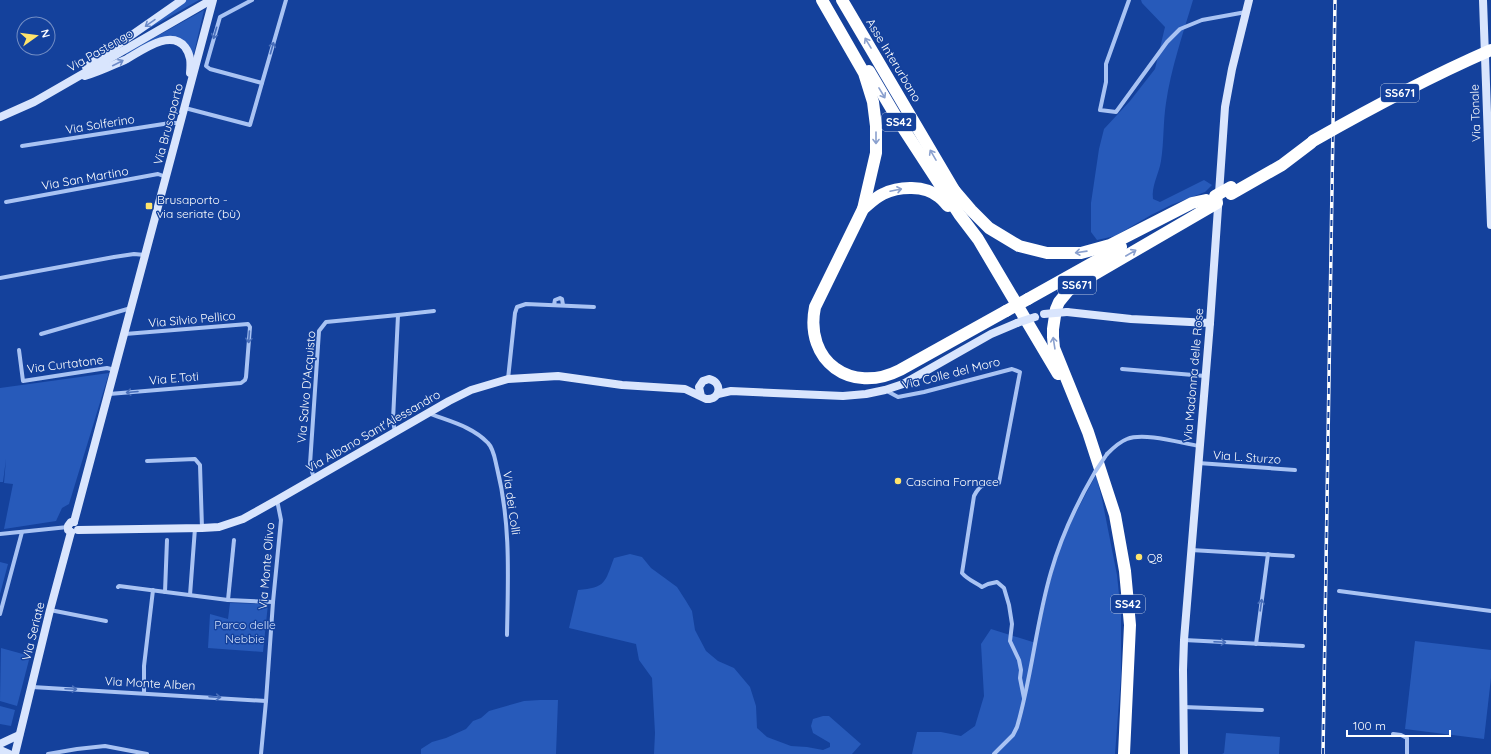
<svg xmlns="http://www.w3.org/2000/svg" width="1491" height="754" font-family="Quicksand,sans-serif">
<rect width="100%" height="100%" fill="#14419c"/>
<g fill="#275aba">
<polygon points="185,0 199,0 141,33"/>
<path d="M1141,0h52c-10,34 -22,68 -27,103 -3,19 -2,39 -5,58 -2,13 -10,25 -8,38l7,3 44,-22 8,5 -7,7 -34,13 -20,10 -36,21 -18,4 -6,-8v-29l8,-54 5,-20 26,-28 25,-32 10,-42 -23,-24z"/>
<polygon points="204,10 194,53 191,55 178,39 126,55 127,53"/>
<polygon points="109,373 69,504 62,508 56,521 4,529 13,484 4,483 6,459 3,482 0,482 0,388"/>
<path d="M1096,475l6,24 15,76 4,39v62l-6,78h-203l5,-22h24l20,4 14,-10 9,-30 -3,-52 10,-15 45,14c8,-34 14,-69 27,-102 9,-22 21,-44 33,-66z"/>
<path d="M630,554l12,3 9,11 26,19 9,14 6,10 3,19 11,21 12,10 16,7 16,19 6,19 1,22 10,9 24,9 16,1 16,3 7,-3v-4l-17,-10 -2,-7 2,-7 10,-3h6l32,28 -9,10h-198l1,-21 -3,-55 -13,-18 -3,-16 -67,-16 9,-38c28,-2 27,-8 36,-32z"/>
<polygon points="0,562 8,564 0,594"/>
<polygon points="230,603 268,604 263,652 208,648 210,614 228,619"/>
<polygon points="1415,641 1491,650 1491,678 1484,739 1405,729"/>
<polygon points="1,648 30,656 17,706 0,701"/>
<polygon points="540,700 558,700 556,754 421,754 421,749 432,742 446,738 466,729 473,721 481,718 489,711 524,701"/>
<polygon points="0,706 15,710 11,726 0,724"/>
<polygon points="1226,733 1280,737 1279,754 1222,754 1224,753"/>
</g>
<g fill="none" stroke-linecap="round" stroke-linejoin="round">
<g stroke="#a9c3f3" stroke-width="4">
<polyline points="252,0 220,17 206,66 210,69 262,83 286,0"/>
<polyline points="1129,0 1106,64 1106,82 1100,110 1116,112 1167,42 1180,29 1202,20 1246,12"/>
<polyline points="185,108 250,125 262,83"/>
<polyline points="22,146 170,123 180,123"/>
<polyline points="6,202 158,174 166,177"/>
<polyline points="0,278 114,257 134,254 145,255"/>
<polyline points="554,305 555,300 560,298 562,299 563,305"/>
<polyline points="398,315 434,311"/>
<polyline points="41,334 131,308"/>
<polyline points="19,350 23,381 107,368 115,370"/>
<polyline points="1122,369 1205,376"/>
<polyline points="508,379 515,313 517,307 526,304 594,307"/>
<path d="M885,390l13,7 26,-5 88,-23 8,3 -21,111c-13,-1 -19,1 -25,13l-12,77c6,7 13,9 20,14l6,-3 9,-2 7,6 5,17 3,19 -2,17 9,19 2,10 -1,8 4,20"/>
<polyline points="109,394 241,383 245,380 246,377 250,327 248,324 125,334"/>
<path d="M428,413c20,8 44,13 60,30 6,6 7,17 9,25 14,56 11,110 10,167"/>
<path d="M1107,454c5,-5 12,-12 20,-15 17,-7 54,4 72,7"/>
<polyline points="147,461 195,459 200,465 202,528"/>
<polyline points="1198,463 1295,470"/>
<polyline points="314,479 310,464 319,331 326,322 398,315 393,420 395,433"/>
<polyline points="0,534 68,527"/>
<polyline points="1191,550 1293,556"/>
<polyline points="118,587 119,586 228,600 273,602"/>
<polyline points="1339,591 1491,611"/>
<polyline points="165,592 167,540"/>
<polyline points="190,595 195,528"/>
<polyline points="228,600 234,540"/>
<polyline points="50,610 106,621"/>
<polyline points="0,614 22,532"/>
<polyline points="1184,640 1303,646"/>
<polyline points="1256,644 1268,554"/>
<polyline points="32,687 266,701"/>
<polyline points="144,693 144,666 153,590"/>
<polyline points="1183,707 1262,710"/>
<polyline points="1393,734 1401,735 1407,738 1407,754"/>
<polyline points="48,754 77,749 105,746 147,754"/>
<polyline points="261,754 266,701 273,602 281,520 277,500"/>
<path d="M994,754l19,-19 4,-8c15,-51 19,-104 34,-155 10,-35 26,-69 44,-100"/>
</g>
<g stroke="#d9e5fd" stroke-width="8">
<polyline points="1483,0 1491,225"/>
<polyline points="86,67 182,0"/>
<path d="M85,76c14,-4 26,-10 40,-16 15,-8 45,-32 60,-13 6,8 6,16 5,26"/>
<polyline points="0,117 34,102 211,0"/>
<polyline points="1067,312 1131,319 1210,323"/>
<polyline points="718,394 731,391 843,396 866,394 885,390 903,384 991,334 1017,323"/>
<polyline points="74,522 213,0"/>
<path d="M78,530l124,-2 17,-1 24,-8 34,-19 172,-99 22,-11 37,-11 50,-3 64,9 63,4 21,10c15,1 17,-17 3,-20l-6,2 -4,6 2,9"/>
<polyline points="71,532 68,530 68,526 71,522 74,522"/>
<polyline points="0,744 19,735"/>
<polyline points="0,750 9,754"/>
<polyline points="15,754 50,610 71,532"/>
<polyline points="1184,754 1183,670 1184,640 1210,323 1225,107 1232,69 1249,0"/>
</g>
<g stroke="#fff" stroke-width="12">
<path d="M822,0l42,73 9,29 3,24v27l-13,56 -48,98c-11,54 36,88 85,63l106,-59"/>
<polyline points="842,0 957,195"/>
<polyline points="869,71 901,125 959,214 978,239 1058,374"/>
<polyline points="953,189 971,210 989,228 1019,246 1047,253 1081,253 1110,245 1192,203 1206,200"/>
<polyline points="1231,194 1282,165 1311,143"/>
<path d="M863,209c6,-5 13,-12 20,-15 16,-8 42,-9 56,3 4,3 6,6 9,9"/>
<polyline points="1028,299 1121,247"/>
<polyline points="1124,754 1130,625 1125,571 1115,515 1088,432 1054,348 1053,337 1053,329 1056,309 1059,302 1068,291 1076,285 1217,203"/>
</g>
<g stroke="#fff" stroke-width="3.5">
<polyline id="rail" points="1323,754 1335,0"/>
</g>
<use href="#rail" stroke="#14419c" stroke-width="2" stroke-dasharray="6" stroke-linecap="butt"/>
<polyline stroke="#a9c3f3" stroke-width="4" points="1095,472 1107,454"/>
<g stroke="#d9e5fd" stroke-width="8">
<polyline points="1044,314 1067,312"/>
<polyline points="1017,323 1035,317"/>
</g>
<g stroke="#fff" stroke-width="12">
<path d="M1313,141c58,-33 116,-64 178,-91"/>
<polyline points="1215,196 1231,187"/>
<polyline points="1006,311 1028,299"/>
</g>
</g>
<defs><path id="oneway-shaft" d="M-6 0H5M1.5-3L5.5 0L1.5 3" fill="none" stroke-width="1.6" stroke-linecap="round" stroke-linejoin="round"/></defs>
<g stroke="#6d8bc8">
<use href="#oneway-shaft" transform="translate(150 23) rotate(145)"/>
<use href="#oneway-shaft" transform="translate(118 63) rotate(-27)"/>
</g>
<g stroke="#486eba">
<use href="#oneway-shaft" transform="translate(215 33) rotate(106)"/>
<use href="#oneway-shaft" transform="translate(272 48) rotate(-74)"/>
<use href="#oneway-shaft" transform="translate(249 337) rotate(94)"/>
<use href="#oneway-shaft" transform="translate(132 392) rotate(175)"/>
<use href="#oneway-shaft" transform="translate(1261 605) rotate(-82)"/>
<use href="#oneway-shaft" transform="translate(1220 642) rotate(3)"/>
<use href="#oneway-shaft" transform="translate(71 689) rotate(3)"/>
<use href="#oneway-shaft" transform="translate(215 697) rotate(4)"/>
</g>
<g stroke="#8aa0ce">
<use href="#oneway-shaft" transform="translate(868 43) rotate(-121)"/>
<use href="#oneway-shaft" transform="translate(882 93) rotate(59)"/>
<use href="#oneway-shaft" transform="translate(876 138) rotate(90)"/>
<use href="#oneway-shaft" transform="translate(933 155) rotate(-120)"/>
<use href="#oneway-shaft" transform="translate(896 190) rotate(-12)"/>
<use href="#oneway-shaft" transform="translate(1081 252) rotate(172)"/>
<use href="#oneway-shaft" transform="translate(1131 253) rotate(-30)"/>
<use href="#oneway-shaft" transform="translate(1054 343) rotate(-99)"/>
</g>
<g fill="#ffe46c" stroke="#14419c" stroke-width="1.5">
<rect x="145" y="202" width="8" height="8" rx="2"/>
<circle cx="898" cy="481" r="4"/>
<circle cx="1139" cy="557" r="4"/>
</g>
<g text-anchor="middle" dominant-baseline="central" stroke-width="3" stroke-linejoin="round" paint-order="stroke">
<g fill="#14419c" stroke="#b8c6e1" stroke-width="1">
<rect x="1381" y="84" width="38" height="18" rx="3"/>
<rect x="882" y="113" width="34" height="18" rx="3"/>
<rect x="1058" y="276" width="38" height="18" rx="3"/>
<rect x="1111" y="595" width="34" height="18" rx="3"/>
</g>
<g font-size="11" font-weight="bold" fill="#fff">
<text x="1400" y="93">SS671</text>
<text x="899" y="122">SS42</text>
<text x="1077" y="285">SS671</text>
<text x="1128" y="604">SS42</text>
</g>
<g font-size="12" fill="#fff" stroke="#14419c">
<text transform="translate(100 50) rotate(-30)">Via Pastengo</text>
<text transform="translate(894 60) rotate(59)">Asse Interurbano</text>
<text transform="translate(1475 113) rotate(-92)">Via Tonale</text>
<text transform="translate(100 124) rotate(-9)">Via Solferino</text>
<text transform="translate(168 124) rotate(-75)">Via Brusaporto</text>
<text transform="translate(85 178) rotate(-10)">Via San Martino</text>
<text transform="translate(192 319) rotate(-5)">Via Silvio Pellico</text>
<text transform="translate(65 364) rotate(-7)">Via Curtatone</text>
<text transform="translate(951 373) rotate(-14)">Via Colle del Moro</text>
<text transform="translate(1193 375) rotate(-85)">Via Madonna delle Rose</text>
<text transform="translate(174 378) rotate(-5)">Via E.Toti</text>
<text transform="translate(306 387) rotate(-85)">Via Salvo D'Acquisto</text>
<text transform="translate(373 431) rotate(-30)">Via Albano Sant'Alessandro</text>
<text transform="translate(1247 457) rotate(4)">Via L. Sturzo</text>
<text transform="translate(512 503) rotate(82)">Via dei Colli</text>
<text transform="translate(266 566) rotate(-85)">Via Monte Olivo</text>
<text transform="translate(33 631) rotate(-76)">Via Seriate</text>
<text transform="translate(150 683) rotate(3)">Via Monte Alben</text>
</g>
<g font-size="12" fill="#fff" stroke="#14419c" text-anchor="start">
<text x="157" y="199">Brusaporto -<tspan x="157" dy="14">via seriate (bù)</tspan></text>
<text x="906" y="481">Cascina Fornace</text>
<text x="1147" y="557">Q8</text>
</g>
<g font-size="12" fill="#d2e1fd" stroke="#14419c">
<text x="245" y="624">Parco delle<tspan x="245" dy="14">Nebbie</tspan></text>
</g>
</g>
<g transform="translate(36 36) rotate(76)"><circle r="19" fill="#14419c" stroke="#728dc4"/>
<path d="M0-3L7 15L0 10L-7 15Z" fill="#ffe46c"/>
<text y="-6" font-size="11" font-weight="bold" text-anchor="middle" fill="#ffffff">N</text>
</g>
<path d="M1347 730v6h103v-6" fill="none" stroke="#ffffff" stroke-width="2"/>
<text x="1353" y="730" font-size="12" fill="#ffffff" stroke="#14419c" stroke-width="3" paint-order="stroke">100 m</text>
</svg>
